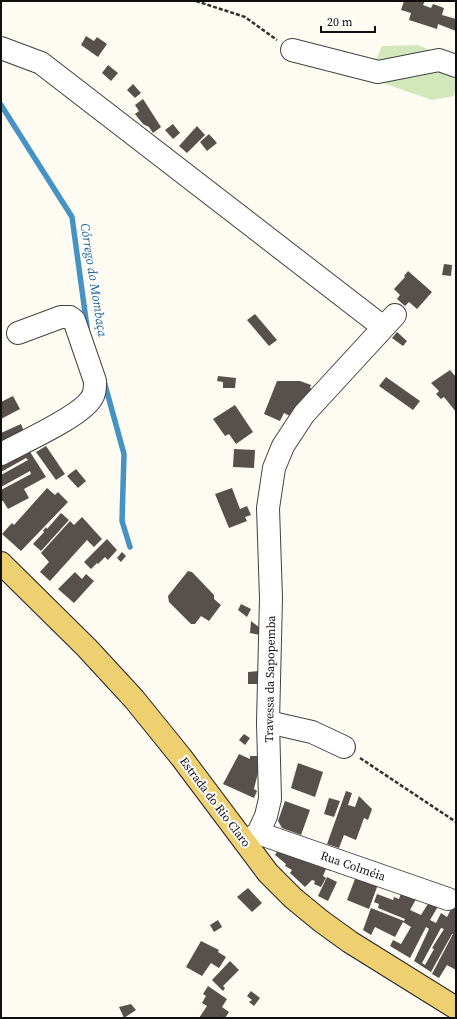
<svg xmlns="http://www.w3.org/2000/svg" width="457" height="1019" font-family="'Source Serif 4',serif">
<rect width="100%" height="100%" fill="#fefcf2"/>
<polygon fill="#d3e7bd" points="418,45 456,61 456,86 454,96 432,100 368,78 382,46"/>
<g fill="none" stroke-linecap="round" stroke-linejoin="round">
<g stroke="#4692c4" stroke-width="5.5">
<polyline points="1,105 72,217 87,327"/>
<polyline points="104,381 124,454 122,521 130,547"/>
</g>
</g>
<g fill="#57504c" fill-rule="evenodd">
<polygon points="404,1 425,1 423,5 431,8 433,4 444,8 442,15 456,19 456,31 438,24 437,29 409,20 411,13 401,10"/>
<polygon points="86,36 94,41 97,37 107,44 98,57 81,45"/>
<polygon points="108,65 118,73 111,81 102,73"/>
<polygon points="133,84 141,93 135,98 127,90"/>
<polygon points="143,99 161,127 153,133 149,127 143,124 135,114 139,111 135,105"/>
<polygon points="173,124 180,133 173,139 165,130"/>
<polygon points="197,126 205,135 187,153 179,146"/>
<polygon points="209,134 217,143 207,151 200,142"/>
<polygon points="444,264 452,265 451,276 442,275"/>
<polygon points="408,271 432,292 417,309 409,302 405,306 397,299 400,295 394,289 405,277 404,276"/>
<polygon points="255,314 277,340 269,346 247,320"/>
<polygon points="397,332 407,341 403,346 392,338"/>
<polygon points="450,370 456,377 456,412 444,397 441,399 436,394 439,391 431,383"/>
<polygon points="218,376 236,378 235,388 223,388 223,382 217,381"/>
<polygon points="386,377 420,401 413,410 379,386"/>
<polygon points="277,381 300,381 311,385 310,388 314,390 292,417 284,413 280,421 264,414"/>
<polygon points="13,396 20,409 1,419 1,402"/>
<polygon points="235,405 253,432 236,444 229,434 225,436 213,419"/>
<polygon points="21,424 25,434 1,446 1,433"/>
<polygon points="46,446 65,474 56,480 36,452"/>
<polygon points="27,447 46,477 24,489 29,498 8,509 3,501 1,501 1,490 31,474 30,471 1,487 1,475 28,460 26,458 1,472 1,459"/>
<polygon points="234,449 255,450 254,468 233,467"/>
<polygon points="76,469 86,481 78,488 67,476"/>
<polygon points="47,488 55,495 58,492 68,502 21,551 2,534 12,523 14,525"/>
<polygon points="232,488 240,509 247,506 251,515 245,517 247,521 229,528 215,494"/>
<polygon points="61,513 69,520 41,551 33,544 44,532 43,531 46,527 47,529"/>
<polygon points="82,517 102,539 94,547 87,540 50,581 40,572 49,562 41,553 70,521 74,525"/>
<polygon points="107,539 117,550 108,560 105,557 98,564 97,563 91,569 84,562"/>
<polygon points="122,552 126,556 121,562 117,558"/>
<polygon points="188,571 192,572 214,595 214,599 221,605 209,621 201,616 195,624 191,624 169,602 168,596"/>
<polygon points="75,572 82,579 86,574 94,581 74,603 58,589"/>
<polygon points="241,604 251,609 247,617 238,610"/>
<polygon points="251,621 260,628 260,635 250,633"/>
<polygon points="259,671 259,684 248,684 248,672"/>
<polygon points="244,734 250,738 245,745 239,740"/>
<polygon points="239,754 250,759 250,756 262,756 254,789 257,791 254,798 223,784"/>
<polygon points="298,763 323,772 315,797 291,788"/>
<polygon points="346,791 352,793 348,805 355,807 359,796 372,809 368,820 364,818 356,840 344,835 339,848 327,844"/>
<polygon points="329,798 340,801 334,817 324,814"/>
<polygon points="285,801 310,810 301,835 282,828 278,821"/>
<polygon points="281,845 335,864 330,871 326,869 323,876 326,878 321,887 314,884 315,881 312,880 305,887 290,873 292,870 285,866 286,864 275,855"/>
<polygon points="358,871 380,879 369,909 347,900"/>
<polygon points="327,877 337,882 328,901 318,896"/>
<polygon points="248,888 262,903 252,912 237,897"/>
<path d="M403,888l16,6 -9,16 11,5 10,-16 9,4 -10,17 6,3 5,-10 6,4 5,-10 4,2v61l-9,-5 -8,13 -7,-4 21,-40h-1l-21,38 -17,-11 15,-32 -3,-2 -16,31 -20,-12 3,-6 8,4 10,-17 -8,-5 -8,15 -20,-10 -4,8 -8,-5 8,-22 33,13 1,-2 -27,-11 1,-4 -5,-2 3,-8 16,6 1,-3 5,2zM441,928l3,1 -12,19 2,1 -9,16 -3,-2z"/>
<polygon points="218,920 222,927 214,932 210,925"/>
<polygon points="201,941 219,950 218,952 226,957 219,968 211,963 202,976 186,967"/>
<polygon points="230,961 239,970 223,986 225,988 223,991 212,980"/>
<polygon points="208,986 227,999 222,1007 229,1012 225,1018 199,1018 207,1006 202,1003 206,996 203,994"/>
<polygon points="251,991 260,998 254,1006 249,1002 252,1000 247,996"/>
<polygon points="131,1004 136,1010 124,1018 119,1007"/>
</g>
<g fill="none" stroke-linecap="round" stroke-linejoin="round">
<g stroke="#424242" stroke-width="24">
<g id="minor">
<polyline points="1,48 41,63 383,327"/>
<polyline points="292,50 378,72 439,60 456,66"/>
<path d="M1,454c20,-11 79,-37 90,-55 4,-5 4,-11 4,-18l-21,-61 -4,-3h-9l-43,16"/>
<polyline points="268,722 312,732 344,747"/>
<polyline points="258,833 448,899"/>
<polyline points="245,842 258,833 266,816 270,799 268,722 271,598 268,508 274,468 283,446 304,414 395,315"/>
</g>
</g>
<g stroke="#202020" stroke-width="24">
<polyline id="major" points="1,563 87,648 134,699 181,757 268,873 293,898 321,921 350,942 456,1008"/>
</g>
<g stroke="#313131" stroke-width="2.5" stroke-dasharray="4 2" stroke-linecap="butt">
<polyline points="196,1 245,17 277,40"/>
<polyline points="360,758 456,822"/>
</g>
<use href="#minor" stroke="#fff" stroke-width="22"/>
<use href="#major" stroke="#efd071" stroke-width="22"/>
</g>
<g text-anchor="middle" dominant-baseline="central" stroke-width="4" stroke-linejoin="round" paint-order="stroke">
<g font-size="12" fill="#0f0f0f" stroke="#fff">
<text transform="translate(270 679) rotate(-89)">Travessa da Sapopemba</text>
<text transform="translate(215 802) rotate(53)">Estrada do Rio Claro</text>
<text transform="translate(353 866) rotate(19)">Rua Colméia</text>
</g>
<g font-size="13" font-style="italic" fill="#206498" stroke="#fff">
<text transform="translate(94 280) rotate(81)">Córrego do Mombaça</text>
</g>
</g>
<rect width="457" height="1019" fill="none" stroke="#0f0f0f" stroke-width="4"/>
<path d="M321 26v6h54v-6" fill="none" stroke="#0f0f0f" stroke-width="2"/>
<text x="327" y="26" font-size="12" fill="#0f0f0f" stroke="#ffffff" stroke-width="3" paint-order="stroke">20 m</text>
</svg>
